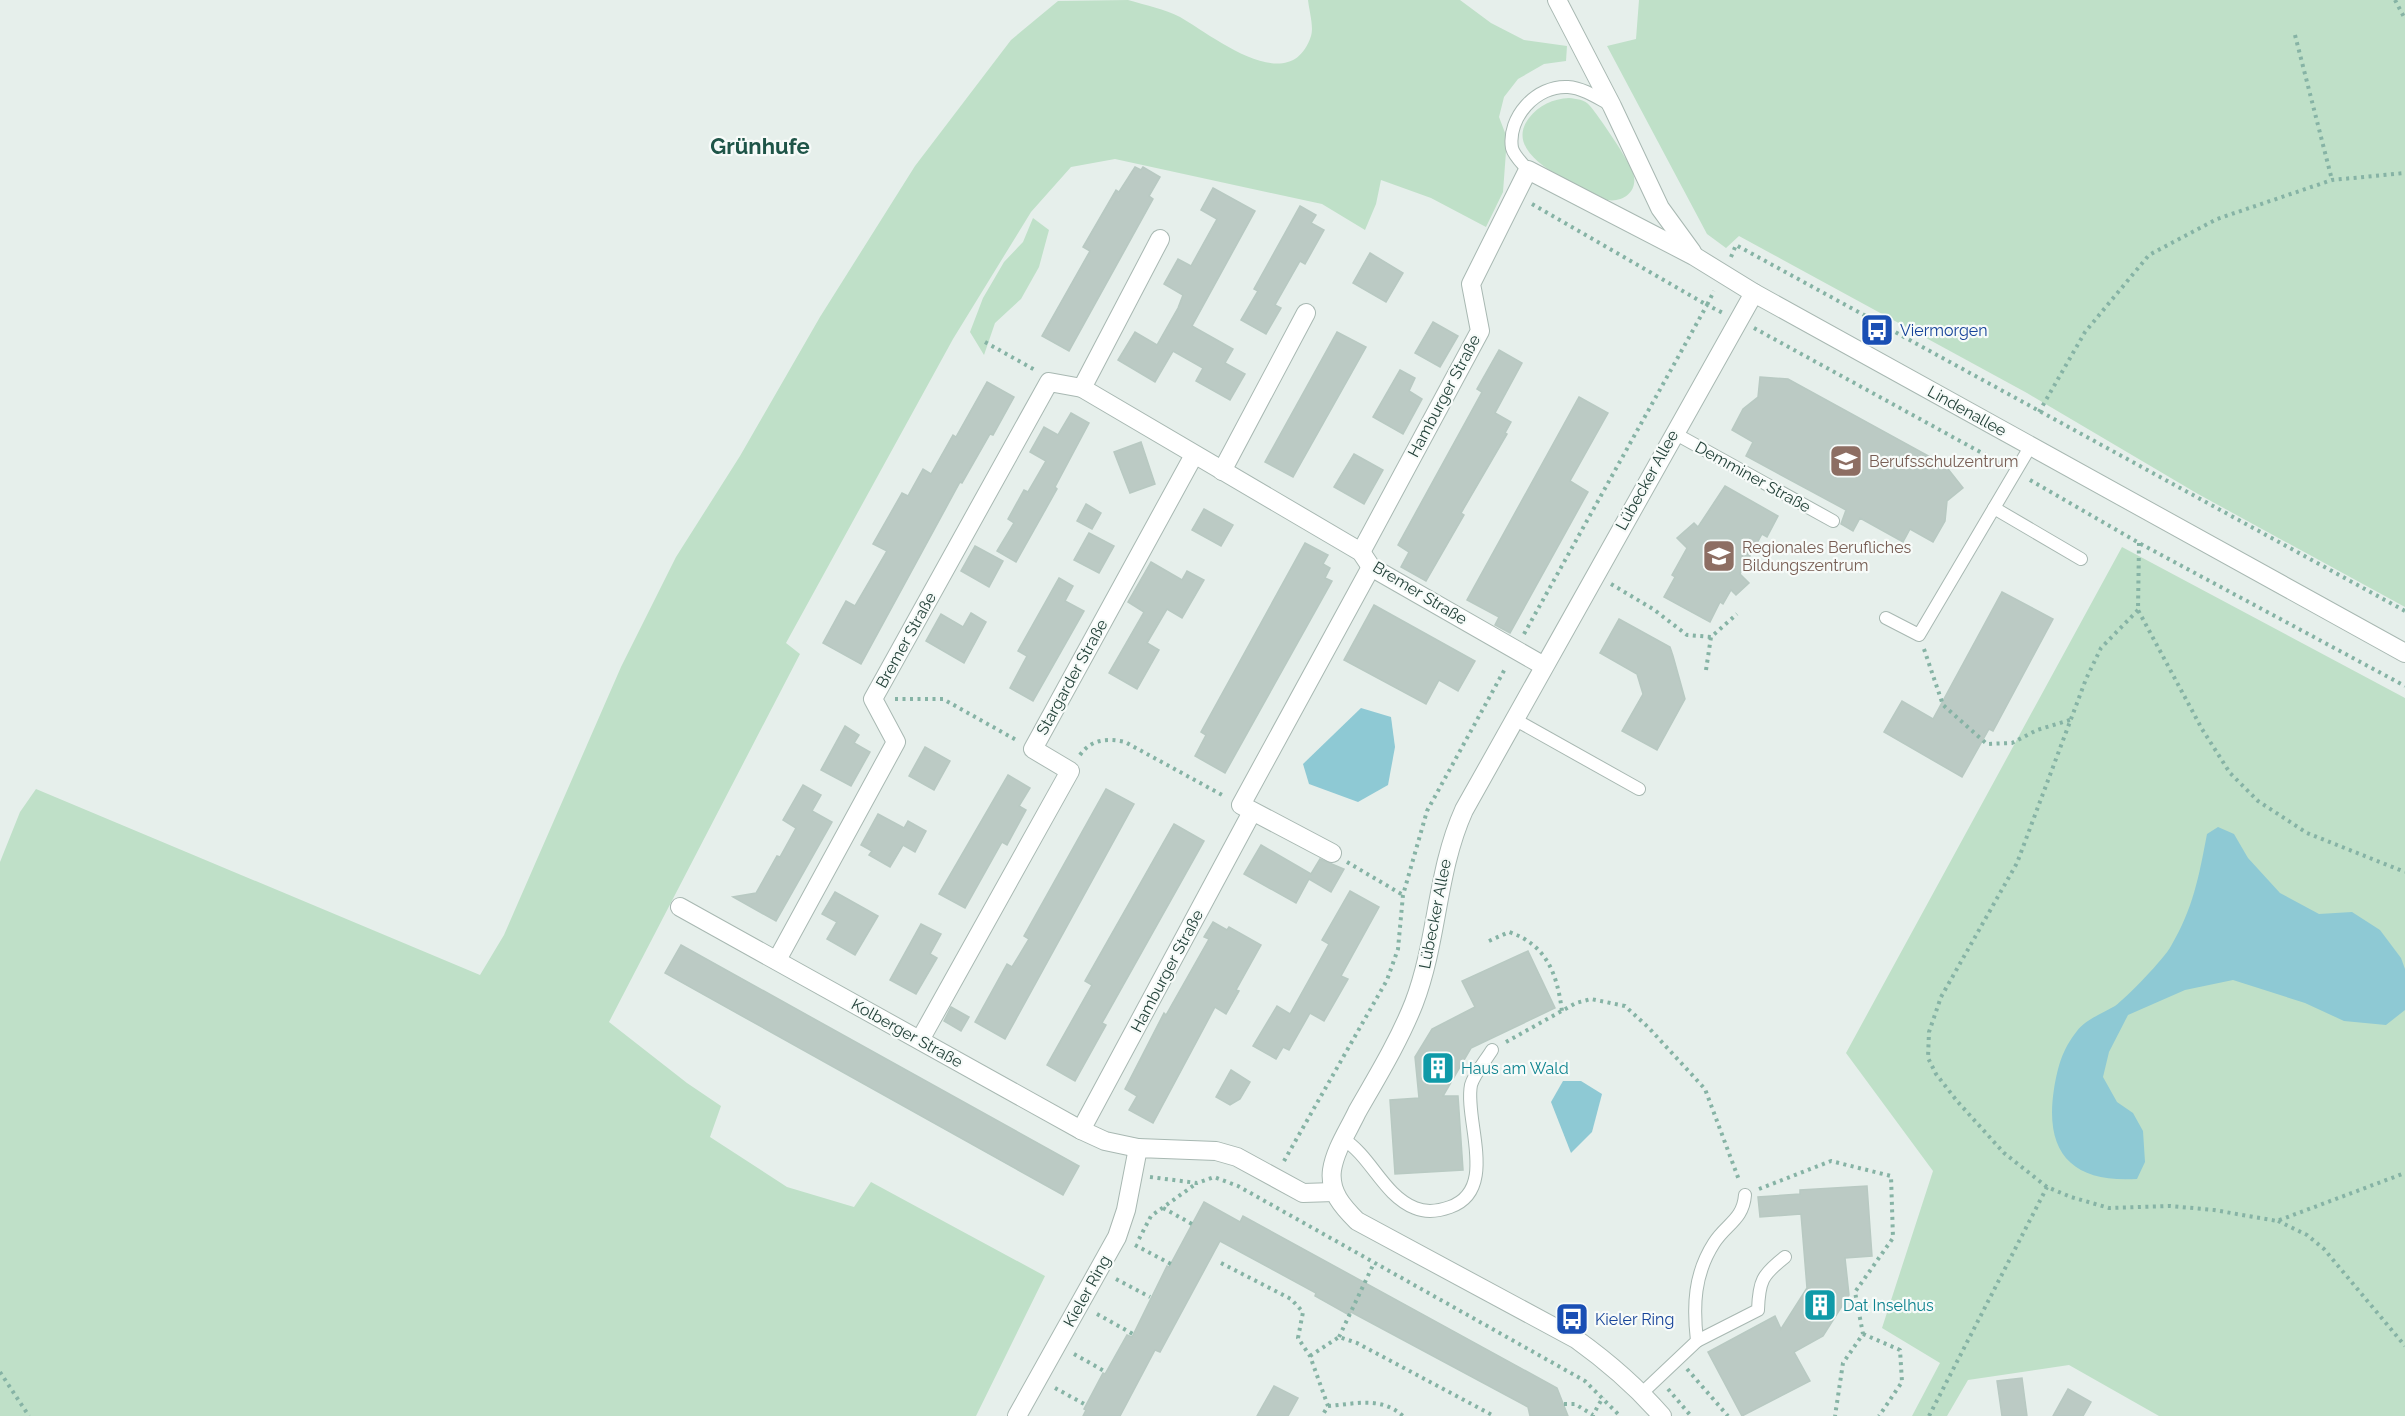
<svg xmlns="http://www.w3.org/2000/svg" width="2405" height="1416" font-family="Raleway,sans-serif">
<rect width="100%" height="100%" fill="#e6efeb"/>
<g fill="#bfe0c8">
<path d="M1128,0c17,5 37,9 52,17 32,18 110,83 131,19 3,-9 -2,-26 -3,-36h152l31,23 33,17 43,6 -1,15 -22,3 -26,15 -14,18 -5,20 8,21 -4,54 -17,35 -55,-29 -50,-18 -5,24 -11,26 -43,-26 -207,-45 -44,8 -40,45 -78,127 -167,304 14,11 -191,368 78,61 34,23 -11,31 77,50 67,20 17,-25 174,94 -69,140h-976v-554l20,-50 16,-23 444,186 24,-40 117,-268 55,-110 64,-101 80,-139 95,-151 96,-126 47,-39z"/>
<polygon points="1639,0 2405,0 2405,607 2198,494 2027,393 1739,236 1726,248 1707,234 1607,46 1636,39"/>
<path d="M1569,98c7,1 16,1 21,8 8,9 40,56 43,67 6,18 -10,30 -26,27 -26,-14 -108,-43 -78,-82 10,-13 24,-19 40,-20z"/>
<polygon points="1033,218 1049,230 1039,267 1021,299 995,323 984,355 970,332 983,298 1004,262 1023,242"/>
<polygon points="2122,547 2405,698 2405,1416 2159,1416 2069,1365 1968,1380 1947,1416 1912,1416 1940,1363 1882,1328 1933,1171 1846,1053"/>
</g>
<g fill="#8ec9d4">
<polygon points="1361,708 1391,717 1395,747 1388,785 1358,802 1309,784 1303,764"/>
<path d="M2218,827l16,7 14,24 32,35 39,21 33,-2 28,18 21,28 4,11v41l-19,15 -42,-4 -39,-18 -72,-23 -48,10 -57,25 -19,37 -6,25 14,25 16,11 10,18 2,31 -8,17c-65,4 -93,-26 -83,-90 4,-23 8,-39 23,-58 8,-11 26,-18 38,-25 11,-8 50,-48 56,-60 22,-37 28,-70 36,-112z"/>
<polygon points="1563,1081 1581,1081 1602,1094 1592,1132 1571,1153 1551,1102"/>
</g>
<g fill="#bbcac4" stroke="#b8c9c2" stroke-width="1.5">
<polygon points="1135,167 1141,170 1143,167 1160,177 1149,196 1153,199 1069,351 1042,336 1090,251 1083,247 1116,190 1119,192"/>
<polygon points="1213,188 1255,211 1192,326 1233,349 1225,363 1245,374 1230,400 1196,381 1203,368 1173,351 1155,382 1118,360 1135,332 1157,345 1178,308 1183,295 1164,284 1178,259 1191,266 1217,219 1201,210"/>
<polygon points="1300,206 1316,215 1311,223 1324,230 1305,264 1300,261 1275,305 1281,308 1266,334 1241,320 1258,291 1254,289"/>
<polygon points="1370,253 1403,273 1386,302 1353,283"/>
<polygon points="1433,322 1458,336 1440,367 1415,353"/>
<polygon points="1337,332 1366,347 1293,477 1265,462"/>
<polygon points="1499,350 1522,363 1495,413 1511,422 1505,433 1507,434 1461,513 1464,515 1426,581 1401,567 1409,552 1398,545 1482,392 1477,389"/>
<polygon points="1400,370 1415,378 1409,391 1422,399 1403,434 1373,417"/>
<polygon points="1760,377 1788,379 1945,465 1963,488 1947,501 1945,521 1933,542 1910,529 1903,542 1860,518 1853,531 1841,524 1846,510 1746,456 1753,442 1732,430 1743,409 1758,397"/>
<polygon points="987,382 1014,397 993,435 990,434 962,483 960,482 861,664 823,643 846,601 855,606 887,551 873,544 902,493 908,496 923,469 931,474 953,435 956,437"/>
<polygon points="1579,397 1608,413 1570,481 1588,492 1510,633 1495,625 1499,617 1467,600"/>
<polygon points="1071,413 1089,423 1055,487 1057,489 1016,562 997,551 1014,523 1008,519 1024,490 1028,492 1046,461 1030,452 1044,427 1058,435"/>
<polygon points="1141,442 1155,484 1130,493 1114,452"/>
<polygon points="1354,454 1383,470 1364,504 1334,487"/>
<polygon points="1725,486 1778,516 1767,537 1762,534 1740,574 1749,583 1736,595 1731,590 1723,604 1720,602 1710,622 1664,597 1675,577 1672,575 1687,548 1677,538 1694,523 1698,527"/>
<polygon points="1086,504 1101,513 1092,529 1077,521"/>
<polygon points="1204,509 1233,525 1221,546 1192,530"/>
<polygon points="1089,533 1114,546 1099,573 1074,560"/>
<polygon points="1305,543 1328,555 1323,564 1330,568 1325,578 1332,581 1225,773 1195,756 1206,735 1201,732"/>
<polygon points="975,546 1003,561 989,587 961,571"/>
<polygon points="1151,562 1182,580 1187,571 1204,580 1182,618 1167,609 1147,643 1159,650 1137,689 1109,673 1144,612 1128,602"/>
<polygon points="1059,578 1073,586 1065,601 1084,611 1033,701 1010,688 1027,656 1018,651"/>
<polygon points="2002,592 2053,619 1993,731 1989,729 1962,777 1884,732 1902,701 1933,719"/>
<polygon points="1374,605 1475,661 1458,691 1439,680 1426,704 1344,660"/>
<polygon points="971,613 986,622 964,663 926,641 941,614 963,627"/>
<polygon points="1619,619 1670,647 1673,656 1685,699 1657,750 1622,731 1643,694 1637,674 1600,653"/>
<polygon points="845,726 859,735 854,743 870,752 851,786 821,770"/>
<polygon points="925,747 950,761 934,790 909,776"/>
<polygon points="1008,775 1030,788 1019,806 1026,810 1007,845 1002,842 965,908 939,894"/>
<polygon points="803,785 821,795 812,811 832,822 776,921 733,897 756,893 777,856 780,857 796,828 783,820"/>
<polygon points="1106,789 1134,804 1005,1039 975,1022 1007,964 1012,967 1029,939 1024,936"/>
<polygon points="878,814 904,828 908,821 926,831 915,852 903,845 890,867 869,855 872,851 861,845"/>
<polygon points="1174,824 1204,841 1102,1023 1106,1025 1075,1081 1047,1065 1092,985 1085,981"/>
<polygon points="1261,845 1311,874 1320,859 1344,869 1331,892 1309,879 1296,903 1244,874"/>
<polygon points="1350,891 1379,907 1341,976 1348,979 1324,1021 1310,1013 1289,1050 1283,1047 1276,1059 1253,1046 1277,1006 1290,1014 1329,944 1322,940"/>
<polygon points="835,892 878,916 855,955 827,939 837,922 822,914"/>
<polygon points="1213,922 1227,930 1229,927 1261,945 1236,990 1239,991 1226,1014 1215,1007 1153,1123 1129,1110 1137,1096 1125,1089 1164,1013 1166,1015 1209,939 1204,937"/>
<polygon points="921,924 941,934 930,954 937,958 916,994 890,980"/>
<polygon points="681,945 1079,1166 1063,1195 665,973"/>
<polygon points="1528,951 1555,1008 1471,1048 1443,1096 1458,1096 1463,1170 1395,1174 1390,1100 1419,1098 1415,1057 1432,1029 1475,1007 1462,981"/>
<polygon points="951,1007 969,1017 961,1031 944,1021"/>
<polygon points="1231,1070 1250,1082 1240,1099 1230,1105 1216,1097"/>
<polygon points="1867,1186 1872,1256 1845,1258 1849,1295 1823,1336 1794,1352 1810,1381 1742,1416 1708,1352 1775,1316 1781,1329 1807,1288 1801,1214 1760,1217 1758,1197 1800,1194 1800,1190"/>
<polygon points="1204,1202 1240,1222 1243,1216 1557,1388 1568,1416 1530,1416 1528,1407 1351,1312 1349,1315 1315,1296 1316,1293 1220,1241 1160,1352 1155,1350 1120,1416 1083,1416 1086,1410 1084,1409 1103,1373 1105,1374 1127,1335 1132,1337 1167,1266 1169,1267"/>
<polygon points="2022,1378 2027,1416 2002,1416 1997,1381"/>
<polygon points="1274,1386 1298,1398 1288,1416 1257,1416"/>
<polygon points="2068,1389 2091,1402 2083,1416 2053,1416"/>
</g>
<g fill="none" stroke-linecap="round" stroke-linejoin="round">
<g stroke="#a8b8b2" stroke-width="14">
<g id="service">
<path d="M1528,170c-5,-6 -14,-14 -16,-22 -5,-30 24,-63 56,-61 15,1 30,11 43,18"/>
<polyline points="1674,433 1833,521"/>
<polyline points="1994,508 2081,559"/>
<polyline points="1886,618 1919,635 2030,447"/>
<polyline points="1514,719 1639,789"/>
<path d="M1343,1139c28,17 40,56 72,69 12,5 24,3 35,-1 49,-17 14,-87 21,-122 3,-11 15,-25 21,-35"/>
<path d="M1697,1341l61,-31c1,-29 4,-35 27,-53"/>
<path d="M1642,1393l55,-52c-4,-35 -3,-67 17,-98 12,-19 29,-23 31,-48"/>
</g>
</g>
<g stroke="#a8b8b2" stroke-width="20">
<g id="minor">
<polyline points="1557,0 1612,106 1660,208 1692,252"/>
<polyline points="1082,388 1160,239"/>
<polyline points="1222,471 1306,313"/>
<polyline points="1361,552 1480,331 1471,284 1528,170 1694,256 1754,293 2405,653"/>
<polyline points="1332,853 1241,805 1371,567"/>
<polyline points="680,907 1081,1130 1105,1141 1138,1148"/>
<polyline points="777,960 896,742 873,699 1049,382 1082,388 1361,552 1371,567 1544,666"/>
<polyline points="920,1040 1070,771 1033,749 1194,455"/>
<polyline points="1081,1130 1252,812"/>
<polyline points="1017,1416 1117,1237 1126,1210 1138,1148 1216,1151 1237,1157 1303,1193 1334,1192"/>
<path d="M1662,1416c-26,-30 -54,-54 -86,-77l-219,-118c-14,-14 -28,-29 -25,-51 3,-20 16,-39 25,-58 20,-35 42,-71 57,-109 24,-63 22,-131 50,-193l290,-517"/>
</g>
</g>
<g stroke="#86b3a5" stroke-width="4" stroke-dasharray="3 4.5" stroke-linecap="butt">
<polyline points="2395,0 2405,19"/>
<polyline points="2295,35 2332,180"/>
<polyline points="1532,204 1707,305 1714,291"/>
<polyline points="1731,257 1736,245 2405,611"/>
<polyline points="1754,328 2002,464"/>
<polyline points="985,342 1035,370"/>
<polyline points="2039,412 2085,332 2149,255 2217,219 2332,180 2405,173"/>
<polyline points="2030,480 2139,543 2405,686"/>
<polyline points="2139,543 2138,610 2202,729 2230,773 2258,801 2307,833 2405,872"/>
<polyline points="1611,584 1653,609 1687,635 1711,637 1737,614"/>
<polyline points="2138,610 2101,648 2086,679 2017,863 1941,997 1929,1032 1928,1058 1936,1074 1957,1101 2004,1153 2047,1187 2071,1197 2109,1208 2170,1206 2214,1210 2277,1221 2405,1173"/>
<polyline points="1524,634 1707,305 1723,313"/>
<polyline points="1924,649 1943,705 1987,744 2012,743 2037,730 2070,720"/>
<polyline points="1706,670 1711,637"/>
<polyline points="895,699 943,699 1018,741"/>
<path d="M1080,755c11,-16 28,-17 45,-13l99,54"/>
<polyline points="1347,862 1403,895"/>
<path d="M1489,941l20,-9c38,13 48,42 53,79"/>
<polyline points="1506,1042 1576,1003 1591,999 1625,1006 1649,1028 1705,1089 1739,1180"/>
<polyline points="1284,1161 1387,980 1398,949 1403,895 1427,811 1506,667"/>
<polyline points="1150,1177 1197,1183 1214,1177 1238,1186 1585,1381 1620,1416"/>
<polyline points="1759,1189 1831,1161 1891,1176 1893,1238 1855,1292 1863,1334 1843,1363 1835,1416"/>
<polyline points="1163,1208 1192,1224"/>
<polyline points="2278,1221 2307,1235 2324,1249 2405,1346"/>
<polyline points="1139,1239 1151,1216 1197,1183"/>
<polyline points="1135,1245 1171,1264"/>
<polyline points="1221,1263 1291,1299 1303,1312 1298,1338 1310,1356 1328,1406 1322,1416"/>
<polyline points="1116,1279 1150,1297"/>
<polyline points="1097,1314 1133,1334"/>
<polyline points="1863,1334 1900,1350 1902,1382 1879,1416"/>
<polyline points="1339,1337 1374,1263"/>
<polyline points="1074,1354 1106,1372"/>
<polyline points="1310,1356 1339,1337 1357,1343 1494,1416"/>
<polyline points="1687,1369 1728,1416"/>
<polyline points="0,1372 29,1416"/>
<polyline points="1055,1388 1086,1405"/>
<polyline points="1668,1389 1691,1416"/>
<polyline points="1564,1404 1575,1404 1593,1415 1603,1397"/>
<path d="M1328,1406c27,-2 53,-10 75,10"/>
<polyline points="1929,1416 2047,1187"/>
</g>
<use href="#service" stroke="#fff" stroke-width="12"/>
<use href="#minor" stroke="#fff" stroke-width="18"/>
</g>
<defs>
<g id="bus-square" transform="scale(1.725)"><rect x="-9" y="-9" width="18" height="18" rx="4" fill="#1a4fb4" stroke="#f7fbf9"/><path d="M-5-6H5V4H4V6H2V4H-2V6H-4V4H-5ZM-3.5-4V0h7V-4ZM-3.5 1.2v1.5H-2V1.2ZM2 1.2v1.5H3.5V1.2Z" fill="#fff"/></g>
<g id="school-square" transform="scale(1.725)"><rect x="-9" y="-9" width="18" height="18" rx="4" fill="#8d6e63" stroke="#f7fbf9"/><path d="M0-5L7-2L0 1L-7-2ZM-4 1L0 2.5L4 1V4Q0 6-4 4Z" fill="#fff"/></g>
<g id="building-square" transform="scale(1.725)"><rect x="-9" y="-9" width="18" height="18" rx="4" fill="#0f9aa8" stroke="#f7fbf9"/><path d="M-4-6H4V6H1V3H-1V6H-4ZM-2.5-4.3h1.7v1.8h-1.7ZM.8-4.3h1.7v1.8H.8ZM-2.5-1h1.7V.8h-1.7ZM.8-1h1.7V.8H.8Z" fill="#fff"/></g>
</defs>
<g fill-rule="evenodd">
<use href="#bus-square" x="1877" y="330"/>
<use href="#school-square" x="1846" y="461"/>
<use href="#school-square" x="1719" y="556"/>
<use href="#building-square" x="1438" y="1068"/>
<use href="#building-square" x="1820" y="1305"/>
<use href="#bus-square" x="1572" y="1319"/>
</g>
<g text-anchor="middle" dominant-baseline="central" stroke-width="4.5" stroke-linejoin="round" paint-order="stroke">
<g font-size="16" fill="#164399" stroke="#f7fbf9" text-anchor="start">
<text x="1900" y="330">Viermorgen</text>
<text x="1595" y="1319">Kieler Ring</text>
</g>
<g font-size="16" fill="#24423a" stroke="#f7fbf9">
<text transform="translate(1444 396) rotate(-62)">Hamburger Straße</text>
<text transform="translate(1967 411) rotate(29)">Lindenallee</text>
<text transform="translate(1753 477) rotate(29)">Demminer Straße</text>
<text transform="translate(1647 480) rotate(-61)">Lübecker Allee</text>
<text transform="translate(1420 593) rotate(31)">Bremer Straße</text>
<text transform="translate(906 640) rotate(-61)">Bremer Straße</text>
<text transform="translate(1072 677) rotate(-61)">Stargarder Straße</text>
<text transform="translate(1435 914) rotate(-79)">Lübecker Allee</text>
<text transform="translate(1167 971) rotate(-62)">Hamburger Straße</text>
<text transform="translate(907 1033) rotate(29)">Kolberger Straße</text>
<text transform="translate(1087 1291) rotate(-61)">Kieler Ring</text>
</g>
<g font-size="16" fill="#785e54" stroke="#f7fbf9" text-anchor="start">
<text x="1869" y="461">Berufsschulzentrum</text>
<text x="1742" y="547">Regionales Berufliches<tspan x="1742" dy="18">Bildungszentrum</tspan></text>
</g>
<g font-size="16" fill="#0d838f" stroke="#f7fbf9" text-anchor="start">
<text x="1461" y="1068">Haus am Wald</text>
<text x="1843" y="1305">Dat Inselhus</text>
</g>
<g font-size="22" font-weight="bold" fill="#1f5548" stroke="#f7fbf9">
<text x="760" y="146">Grünhufe</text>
</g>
</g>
</svg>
